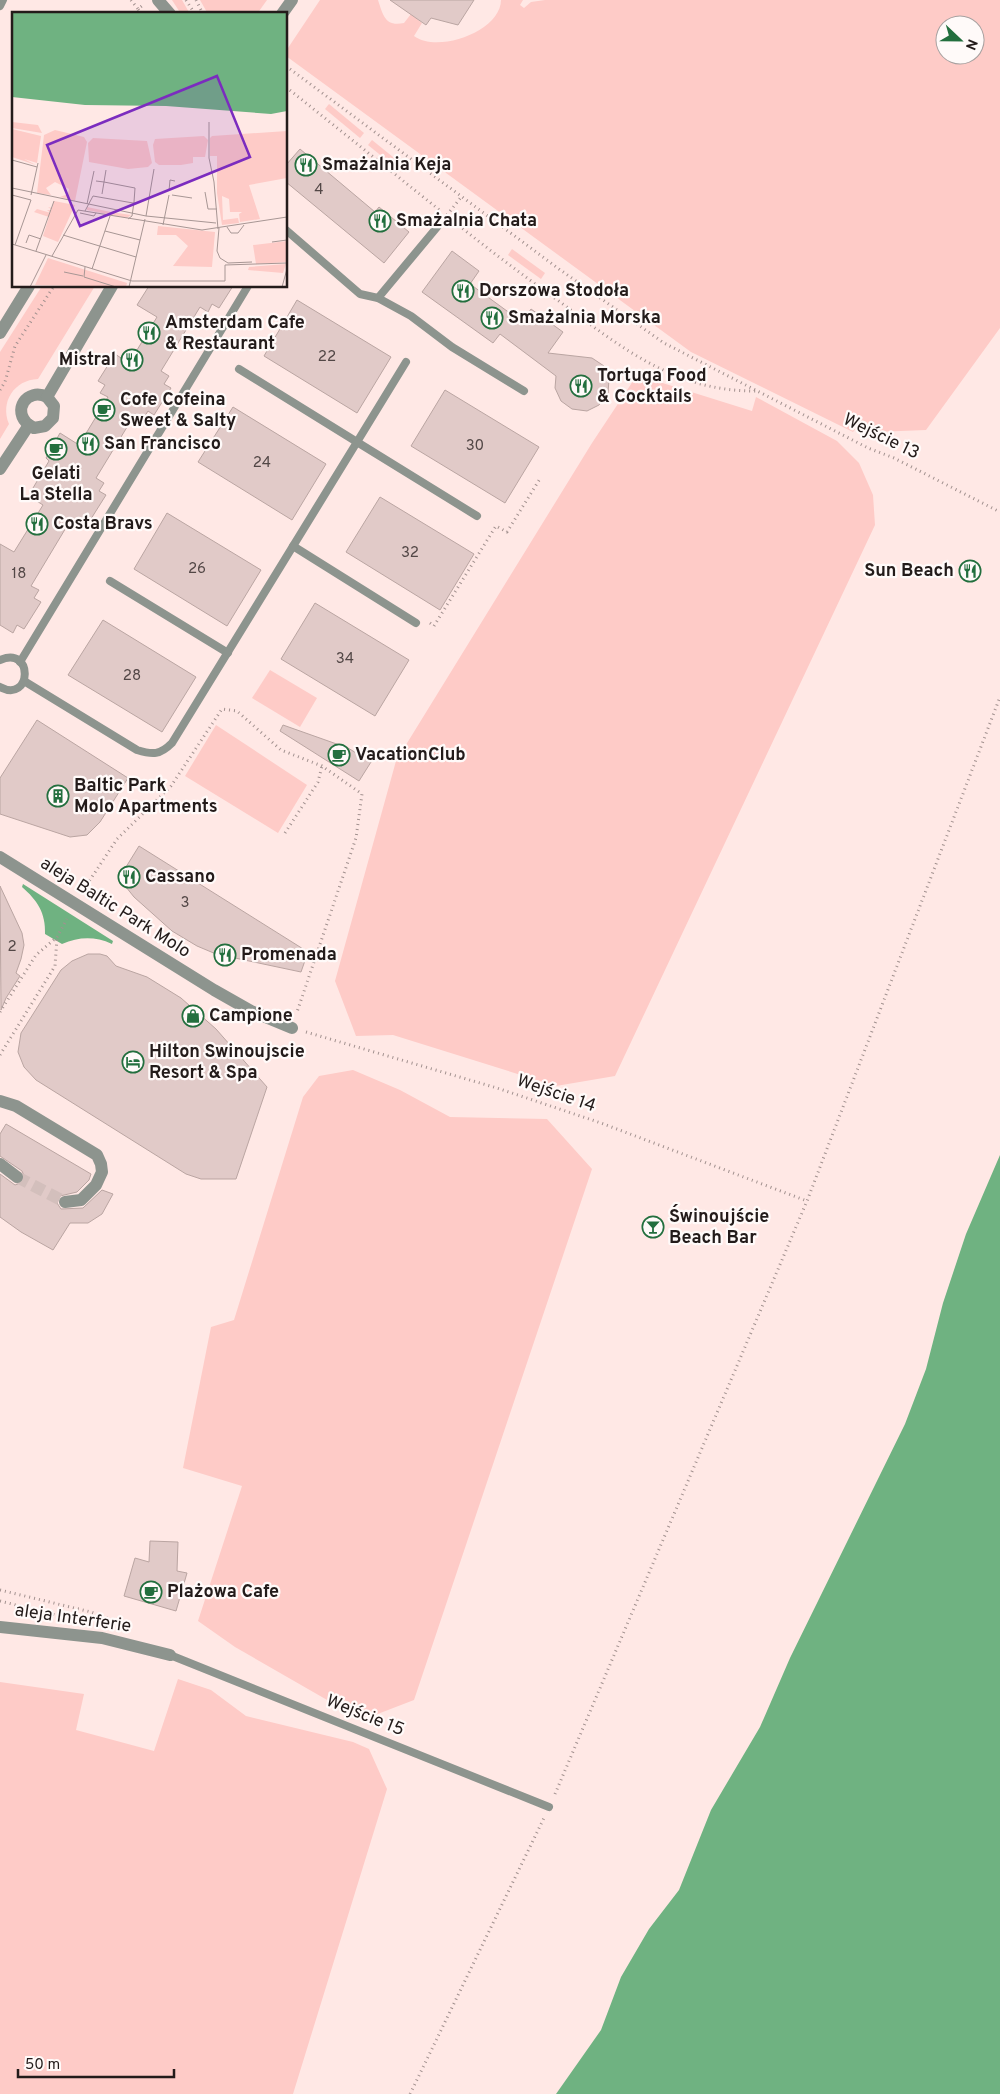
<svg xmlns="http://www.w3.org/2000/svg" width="1000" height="2094" font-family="Overpass,sans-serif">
<rect width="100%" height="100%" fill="#ffe8e5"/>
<g fill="#fecbc7" fill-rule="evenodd">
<polygon points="172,0 182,0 190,14 181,14"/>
<polygon points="200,0 267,0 257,14 208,14"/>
<path d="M320,0h58c5,15 7,27 26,23l7,-9 11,9 -8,13c24,18 87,-5 87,-36h22l-3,5 4,3 7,-6 14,-2h455v328l-74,102 -51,2 -18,-5 -4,5 -162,-80 -405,-296v-5zM945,25h30v30h-30z"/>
<polygon points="329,104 364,133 360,138 325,109"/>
<polygon points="372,140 404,166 400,171 368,145"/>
<polygon points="512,249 545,273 541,279 508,255"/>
<path d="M42,286h53l-57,93c-24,1 -38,23 -29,45l-9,15v-87z"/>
<polygon points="637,375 752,411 756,397 837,441 859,463 873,495 875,525 615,1076 556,1086 393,1035 356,1036 335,981 396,761 592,443"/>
<polygon points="270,670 317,698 300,727 252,698"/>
<polygon points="216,725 307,785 278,833 185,776"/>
<polygon points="353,1070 400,1090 450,1117 547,1119 592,1169 414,1700 362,1720 235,1647 198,1621 242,1486 183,1468 211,1327 234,1320 303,1097 319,1076"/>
<polygon points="178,1679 211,1690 246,1716 353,1742 369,1749 387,1789 293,2094 0,2094 0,1682 84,1694 76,1730 154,1751"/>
</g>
<g fill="#6fb281">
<path d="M23,884l90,57 -1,3c-18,-8 -33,-7 -50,0l-17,-10c1,-21 -8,-34 -23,-47z"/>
<polygon points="1000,1155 1000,2094 556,2094 601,2030 621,1977 649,1929 679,1890 711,1810 760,1727 790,1658 905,1424 926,1369 943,1303 966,1234"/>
</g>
<g fill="#e1cac8" stroke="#baa5a2">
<polygon points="390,0 474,0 458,25 431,18 426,25"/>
<polygon points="300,149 375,212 379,207 409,232 384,263 286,182 286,165"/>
<polygon points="452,251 479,271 470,284 522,322 531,309 563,332 548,353 592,358 604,366 609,379 608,393 599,405 587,411 572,409 561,401 555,388 556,376 500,334 493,343 422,292"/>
<polygon points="149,286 233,286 219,308 212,304 208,312 200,307 161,371 169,376 164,384 171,388 154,415 148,411 143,419 135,414 96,478 104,483 99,491 106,495 89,522 83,518 78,526 70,521 31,586 39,590 34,598 41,602 24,629 17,625 13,633 0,625 0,544 14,552 43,505 35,500 39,492 33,488 49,461 46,458 60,433 79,445 108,397 100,393 105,385 98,381 115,354 121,358 126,350 134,355 157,317 137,305"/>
<polygon points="297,300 391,357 357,413 264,356"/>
<polygon points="445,390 539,447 505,503 411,446"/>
<polygon points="233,407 326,464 292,520 198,462"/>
<polygon points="380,497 474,554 440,610 346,552"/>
<polygon points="167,513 261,570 227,626 134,569"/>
<polygon points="315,603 409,660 375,716 281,659"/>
<polygon points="103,620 196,677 162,732 68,675"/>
<polygon points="37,720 128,778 100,822 87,835 70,837 0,814 0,778"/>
<polygon points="283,725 348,748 371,762 359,781 280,731"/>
<polygon points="139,846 308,952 301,972 216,954 197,946 172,931 134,897 126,887 126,867"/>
<polygon points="0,886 22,933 24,945 21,959 16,973 20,976 6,998 1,1010"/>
<polygon points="88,954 100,954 107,956 116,966 147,977 181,998 216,1029 267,1087 236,1179 201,1179 186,1174 36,1080 24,1067 18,1052 21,1033 61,970 72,961"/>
<polygon points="6,1124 91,1174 89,1180 77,1192 60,1196 57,1203 61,1209 83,1208 102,1190 113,1194 102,1214 88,1223 70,1223 53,1250 21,1232 0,1217 0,1174 15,1185 23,1182 25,1178 22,1171 0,1156 0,1134"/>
<polygon points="150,1541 178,1542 177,1571 187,1573 176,1611 124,1596 135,1558 149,1562"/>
</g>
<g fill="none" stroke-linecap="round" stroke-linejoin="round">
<polyline stroke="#d3bfbc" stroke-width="12" stroke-dasharray="12 6" stroke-linecap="butt" points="17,1177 65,1202"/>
<g stroke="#a2918f" stroke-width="3" stroke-dasharray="1 4" stroke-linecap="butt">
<polyline points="131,0 138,9"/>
<polyline points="186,0 195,14"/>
<polyline points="196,0 203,14"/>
<polyline points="142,14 138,9 143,5"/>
<polyline points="286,66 559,269 664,343 868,448 894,458 1000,512"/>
<polyline points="286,87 442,212"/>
<polyline points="447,215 462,196"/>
<path d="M451,219c35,29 72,56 109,83 62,46 116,90 197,89"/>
<polyline points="0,390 5,382 15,346 54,286"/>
<polyline points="430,623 434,626 496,526 507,532 541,477"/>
<polyline points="285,833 318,782 322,766"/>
<polyline points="84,889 117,839 171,786 222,709 237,711 281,750 322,766 362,794 356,838 297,1012"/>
<polyline points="0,1012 36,955 57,937 67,919"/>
<polyline points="306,1032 497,1088 601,1123 807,1201"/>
<polyline points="0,1055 55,966 57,938"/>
<polyline points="0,1590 91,1612 122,1624"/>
<polyline points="0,1601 56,1615"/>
<polyline points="555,1794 807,1201 1000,697"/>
<polyline points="410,2094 544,1818"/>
</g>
<g stroke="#8d948e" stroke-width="8">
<polyline points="0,6 3,0"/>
<polyline points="286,230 360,294 378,298 411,316 452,347 524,391"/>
<polyline points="378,298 438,226"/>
<polyline points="239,369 357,442 406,362"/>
<polyline points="293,546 416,623"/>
<polyline points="110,581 228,653"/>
<path d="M0,660c34,-15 32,44 0,27"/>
<polyline points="20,662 248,286"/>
<path d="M24,681l113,69c16,5 23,5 35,-7l185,-301 120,74"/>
<polyline points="170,1655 549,1807"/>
</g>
<g stroke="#8d948e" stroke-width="12">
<polyline points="282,14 292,0"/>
<path d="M29,425c-18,-14 -2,-38 18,-28"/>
<polyline points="0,469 29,425 34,428 45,426 53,418 54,406 47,397 112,286"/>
<polyline points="0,857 214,990 251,1011 292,1028"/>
</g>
<g stroke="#8d948e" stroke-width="12">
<polyline points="0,1101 16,1106 97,1155 101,1164 102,1172 96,1185 81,1200 65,1202"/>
<polyline points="0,1164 17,1177"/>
<polyline points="0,1627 102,1638 170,1655"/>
</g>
<g stroke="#8d948e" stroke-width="12">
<polyline points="158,0 170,14"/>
<polyline points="0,333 29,286"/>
</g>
</g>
<defs>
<g id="restaurant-ring" transform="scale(1.125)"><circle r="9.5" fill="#fffaf9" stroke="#236f3e" stroke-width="1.5"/><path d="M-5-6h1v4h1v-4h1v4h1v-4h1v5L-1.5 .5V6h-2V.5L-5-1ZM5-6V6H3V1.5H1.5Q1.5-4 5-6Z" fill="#236f3e"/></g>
<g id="cafe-ring" transform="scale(1.125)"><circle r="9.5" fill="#fffaf9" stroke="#236f3e" stroke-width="1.5"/><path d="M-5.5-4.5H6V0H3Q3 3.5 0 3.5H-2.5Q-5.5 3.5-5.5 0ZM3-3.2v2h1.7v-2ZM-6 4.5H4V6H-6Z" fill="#236f3e"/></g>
<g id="building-ring" transform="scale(1.125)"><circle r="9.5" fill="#fffaf9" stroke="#236f3e" stroke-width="1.5"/><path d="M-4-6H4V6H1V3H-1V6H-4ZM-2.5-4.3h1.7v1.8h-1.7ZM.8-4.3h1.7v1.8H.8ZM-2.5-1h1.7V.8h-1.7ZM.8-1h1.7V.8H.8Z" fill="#236f3e"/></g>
<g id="shop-ring" transform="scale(1.125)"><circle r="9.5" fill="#fffaf9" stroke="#236f3e" stroke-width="1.5"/><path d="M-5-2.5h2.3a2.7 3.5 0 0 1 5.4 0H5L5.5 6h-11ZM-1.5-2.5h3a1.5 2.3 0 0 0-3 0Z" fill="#236f3e"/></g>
<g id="hotel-ring" transform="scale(1.125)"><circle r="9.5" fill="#fffaf9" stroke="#236f3e" stroke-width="1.5"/><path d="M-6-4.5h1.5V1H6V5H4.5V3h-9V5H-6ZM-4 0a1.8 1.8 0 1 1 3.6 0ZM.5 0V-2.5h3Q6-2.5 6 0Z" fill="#236f3e"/></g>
<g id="bar-ring" transform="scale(1.125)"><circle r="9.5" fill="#fffaf9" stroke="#236f3e" stroke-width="1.5"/><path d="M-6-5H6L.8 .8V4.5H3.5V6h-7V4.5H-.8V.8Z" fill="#236f3e"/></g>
</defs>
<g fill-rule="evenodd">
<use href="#restaurant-ring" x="306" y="165"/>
<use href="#restaurant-ring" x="380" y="221"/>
<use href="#restaurant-ring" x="463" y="291"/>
<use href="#restaurant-ring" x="492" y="318"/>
<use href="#restaurant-ring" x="149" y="333"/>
<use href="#restaurant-ring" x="132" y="360"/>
<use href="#restaurant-ring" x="581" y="386"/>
<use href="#cafe-ring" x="104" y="410"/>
<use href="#restaurant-ring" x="88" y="444"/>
<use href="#cafe-ring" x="56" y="449"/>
<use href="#restaurant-ring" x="37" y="524"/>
<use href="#restaurant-ring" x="970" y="571"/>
<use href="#cafe-ring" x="339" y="755"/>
<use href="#building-ring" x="58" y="796"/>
<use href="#restaurant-ring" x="129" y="877"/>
<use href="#restaurant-ring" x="225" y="955"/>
<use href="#shop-ring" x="193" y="1016"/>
<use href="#hotel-ring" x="133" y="1062"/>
<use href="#bar-ring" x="653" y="1227"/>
<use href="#cafe-ring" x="151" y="1592"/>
</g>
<g text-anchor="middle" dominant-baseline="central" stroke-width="4.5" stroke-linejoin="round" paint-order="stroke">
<g font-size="15" fill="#524746">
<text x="319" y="190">4</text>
<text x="327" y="357">22</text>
<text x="475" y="446">30</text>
<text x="262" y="463">24</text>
<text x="410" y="553">32</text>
<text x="197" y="569">26</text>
<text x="19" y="574">18</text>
<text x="345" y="659">34</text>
<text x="132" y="676">28</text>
<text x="185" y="903">3</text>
<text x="12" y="947">2</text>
</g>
<g font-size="18" font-weight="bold" fill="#231b1a" stroke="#fffaf9" text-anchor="start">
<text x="322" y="165">Smażalnia Keja</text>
<text x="396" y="221">Smażalnia Chata</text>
<text x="479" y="291">Dorszowa Stodoła</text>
<text x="508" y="318">Smażalnia Morska</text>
<text x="165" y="323">Amsterdam Cafe<tspan x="165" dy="21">&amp; Restaurant</tspan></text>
<text x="116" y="360" text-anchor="end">Mistral</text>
<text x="597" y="376">Tortuga Food<tspan x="597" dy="21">&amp; Cocktails</tspan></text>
<text x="120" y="400">Cofe Cofeina<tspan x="120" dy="21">Sweet &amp; Salty</tspan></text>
<text x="104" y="444">San Francisco</text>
<text x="56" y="474" text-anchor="middle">Gelati<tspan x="56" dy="21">La Stella</tspan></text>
<text x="53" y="524">Costa Bravs</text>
<text x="954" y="571" text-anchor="end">Sun Beach</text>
<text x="355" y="755">VacationClub</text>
<text x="74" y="786">Baltic Park<tspan x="74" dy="21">Molo Apartments</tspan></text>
<text x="145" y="877">Cassano</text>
<text x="241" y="955">Promenada</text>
<text x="209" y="1016">Campione</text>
<text x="149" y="1052">Hilton Swinoujscie<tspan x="149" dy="21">Resort &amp; Spa</tspan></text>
<text x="669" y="1217">Świnoujście<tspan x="669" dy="21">Beach Bar</tspan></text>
<text x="167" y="1592">Plażowa Cafe</text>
</g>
<g font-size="18" fill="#231b1a" stroke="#fffaf9">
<text transform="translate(881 437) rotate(26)">Wejście 13</text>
<text transform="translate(115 908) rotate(32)">aleja Baltic Park Molo</text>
<text transform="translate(556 1094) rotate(19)">Wejście 14</text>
<text transform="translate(73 1619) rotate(8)">aleja Interferie</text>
<text transform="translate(365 1716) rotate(22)">Wejście 15</text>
</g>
</g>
<g transform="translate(12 12)">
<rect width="275" height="275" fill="#ffe8e5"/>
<path d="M0,110l26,3 4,8 -30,-5zM0,117l29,7 -4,27 -13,-4 12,6 -24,-8zM43,118l29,7 3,5 -12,59 -15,-4 8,-3 1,-5 -14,-7 -9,6 5,7 -14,-2 7,-58zM275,119v47l-38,7 11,34 -20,3 -1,-8 3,-2h-12l-1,-13 -7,-3 1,24 15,-2 1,5 -17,2 -5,-32v-37h-7v-18l2,-2zM192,124l4,4 -3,17h-12v6l-12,2h-22l-4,-3 -2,-17 2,-6zM81,126l54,3 5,22 -4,4 -20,2 -39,-7 -1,-19zM42,189l21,4 -17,37 -15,-6 6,-19 -15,-5 3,-3 14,4 -4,-3h5l-4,-3 4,1zM75,195l24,5 20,3 -4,3 -40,-8zM146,214l57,6 -3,35 -39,-1 15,-20 -12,-11h-19zM275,229v21l-31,2 -3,-19zM36,246l79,25 -1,4 -91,-2zM274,252l-3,9 -35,-3 1,-3z" fill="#fecbc7"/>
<path d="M0,0h275v99l-16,3 -105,-8 -81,-1 -73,-8z" fill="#6fb281"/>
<path fill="none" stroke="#a79694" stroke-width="1" d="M197,110v36l5,24 4,47M0,148l25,7M94,158l-2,12 31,6 -1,14M84,169l8,1 -2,12M0,176l134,28 70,7M157,179l1,-11 5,1M193,180l3,17h9M0,183l19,5 -16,45M19,183l7,-32M160,183l20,3M75,192l7,-33M73,199l8,-15 40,7M68,201l14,3 2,-3M134,204l8,-47M116,207l4,-3 2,-14v3M151,213l6,-30M215,215l4,6h7l6,-8M207,216l-2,23 3,7 8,5 24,-1M93,219l35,9M51,223l73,22M260,230l15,-2M14,231l3,-8 12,4M0,232l120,37h93v-16l62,-2M24,239l18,-50M40,244l26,-46 124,20 85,-13M73,255l-1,10 32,10M80,257l18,-53M52,260l19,4M18,275l16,-32M117,275l16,-68M270,275l5,-18"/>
<path fill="#7b2cbf" fill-opacity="0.15" stroke="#7b2cbf" stroke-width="2.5" d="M205,64l33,81 -170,69 -33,-81z"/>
<rect width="275" height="275" fill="none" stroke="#231b1a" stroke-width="2.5"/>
</g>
<g transform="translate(960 40) rotate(112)"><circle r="24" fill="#fffaf9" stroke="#a7a1a0"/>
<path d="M0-4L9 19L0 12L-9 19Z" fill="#236f3e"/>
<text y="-8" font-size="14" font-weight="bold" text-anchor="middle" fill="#231b1a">N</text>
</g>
<path d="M18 2069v8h156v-8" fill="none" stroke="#231b1a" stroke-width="2.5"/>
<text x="25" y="2069" font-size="15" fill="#231b1a" stroke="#fffaf9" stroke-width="4" paint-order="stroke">50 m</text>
</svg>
